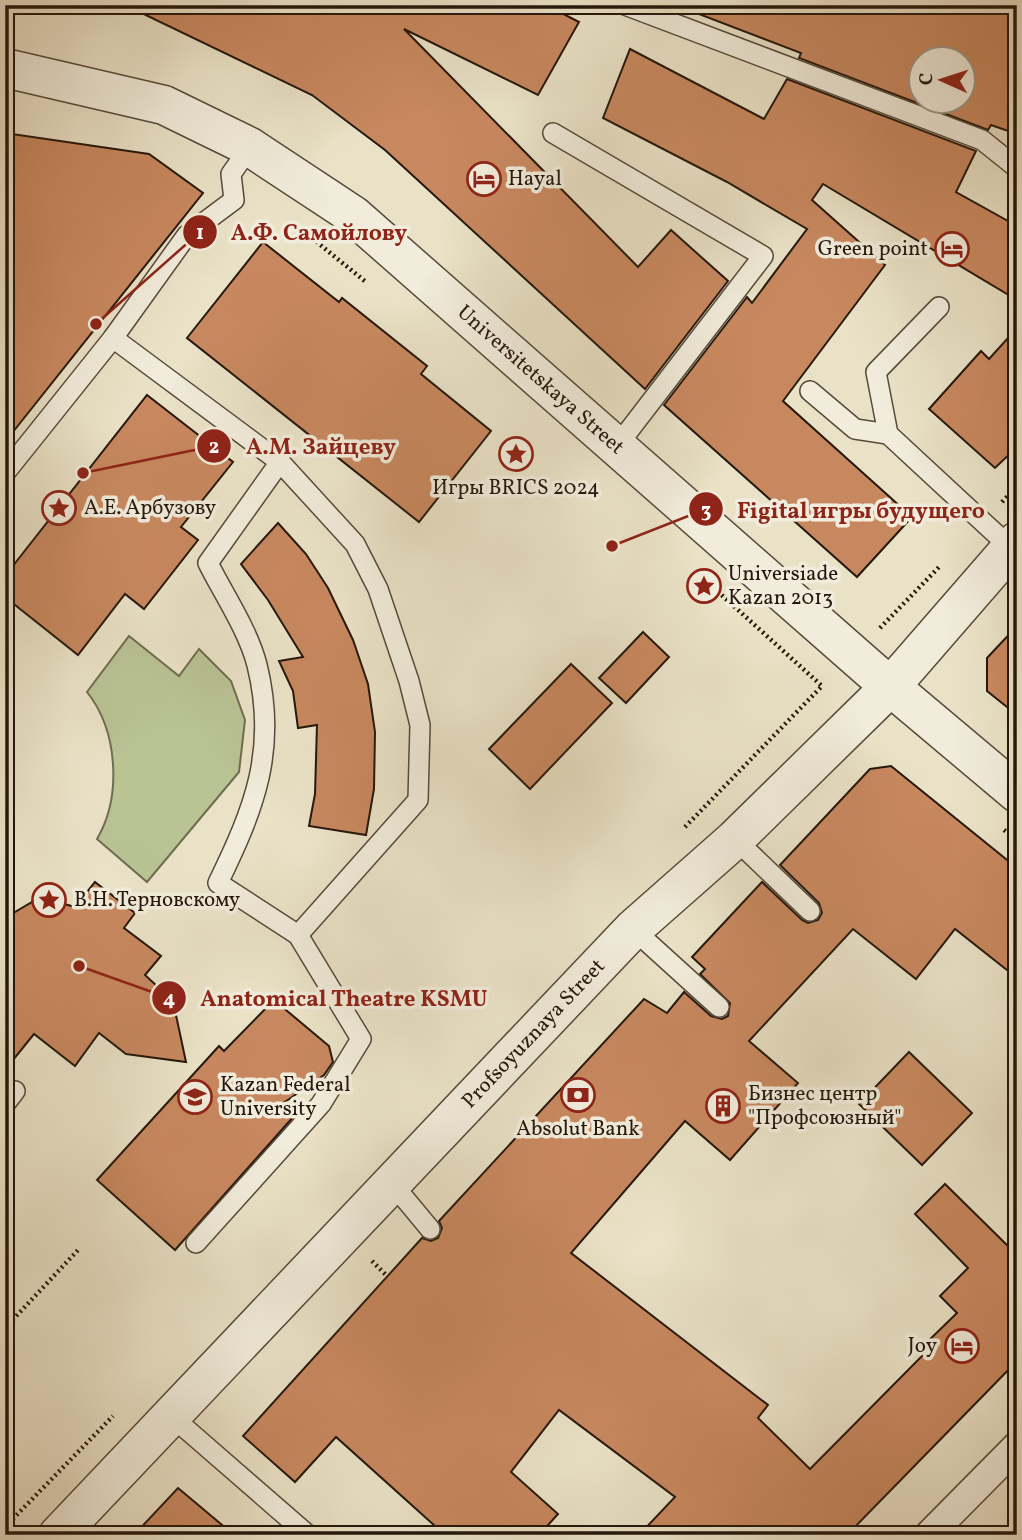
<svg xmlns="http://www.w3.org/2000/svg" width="1022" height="1540" font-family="Vollkorn,serif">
<rect width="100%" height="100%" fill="#eae2c7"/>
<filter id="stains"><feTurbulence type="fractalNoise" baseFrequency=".00286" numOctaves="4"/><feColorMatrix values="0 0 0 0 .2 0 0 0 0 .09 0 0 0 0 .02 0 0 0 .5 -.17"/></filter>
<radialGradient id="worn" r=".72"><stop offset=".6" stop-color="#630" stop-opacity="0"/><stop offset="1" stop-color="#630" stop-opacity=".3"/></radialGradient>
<path fill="#b9c394" stroke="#6f6d50" stroke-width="2" d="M129,636l50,40 20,-27 32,32 14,39 -6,52 -92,110 -50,-43c25,-43 21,-108 -10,-147z"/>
<g fill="#c8885f" stroke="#25170c" stroke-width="2" fill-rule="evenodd">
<polygon points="125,5 546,5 579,22 538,95 404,29 638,267 671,230 728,281 645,389 385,150 312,95"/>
<path d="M684,5h333v110l-6,17 -20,-7 -3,5 -189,-72 2,-5 -118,-45zM920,60h42v42h-42z"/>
<polygon points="630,49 764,119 787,79 976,151 956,192 1017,226 1017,300 823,184 812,200 885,265 783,401 912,517 857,577 664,405 747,297 752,303 807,229 727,182 603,118"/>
<polygon points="5,133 149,154 203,193 5,442"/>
<polygon points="263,242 339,302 342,298 427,366 421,374 491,431 419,522 187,338"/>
<polygon points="1017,328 1017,447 995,468 929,409 981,351 989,359"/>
<polygon points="147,395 233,462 181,527 198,540 144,609 125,594 78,655 5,597 5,576"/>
<polygon points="278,523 306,554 328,588 353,640 368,684 375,732 374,789 366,835 309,826 315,794 317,725 298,728 293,691 279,661 303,657 268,600 241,564"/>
<polygon points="1017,626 1017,715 987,691 987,658"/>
<polygon points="643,632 669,657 626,703 599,678"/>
<polygon points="571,664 612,703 530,789 489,749"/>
<polygon points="891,766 1017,868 1017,978 955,929 916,979 853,929 749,1041 798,1083 730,1160 685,1121 571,1253 768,1405 758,1418 810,1469 926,1352 922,1347 957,1313 940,1296 968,1268 915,1214 945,1184 1017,1255 1017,1361 847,1535 639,1535 675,1497 559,1410 511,1472 558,1514 539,1535 445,1535 336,1437 295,1482 243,1436 422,1238 431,1241 438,1238 442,1228 439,1221 644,999 667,1013 684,992 711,1016 722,1019 728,1016 730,1003 700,974 705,969 692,957 762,882 802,920 808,923 818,920 822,913 819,903 780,865 870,769"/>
<polygon points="95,882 135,913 124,928 161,956 145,975 173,1001 186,1062 126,1054 99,1033 75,1066 34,1034 5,1070 5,918 32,902 54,901 75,907"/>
<polygon points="274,1000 329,1046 333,1062 324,1075 282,1104 295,1115 175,1250 97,1180 219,1046 224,1051"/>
<polygon points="909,1052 972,1113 922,1165 859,1104"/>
<polygon points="178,1488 234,1535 134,1535"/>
</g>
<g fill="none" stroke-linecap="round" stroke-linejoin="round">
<g stroke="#564a3b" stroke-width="22">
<g id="service">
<polyline points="625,5 982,140 1017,168"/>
<polyline points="553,133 763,256 617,446"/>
<polyline points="939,307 876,372 888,434 1011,548"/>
<polyline points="113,338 280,462 355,544 378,589 409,681 420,725 418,800 298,935"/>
<polyline points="810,391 855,429 888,434"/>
<polyline points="5,473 113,338 187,235 234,200 231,174 250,147"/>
<polyline points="735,839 810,911"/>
<polyline points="633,929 719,1007"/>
<polyline points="5,1104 15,1091"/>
<polyline points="391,1182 430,1229"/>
<path d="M196,1243l125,-139 40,-65 -63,-104 -80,-52c36,-74 60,-133 39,-218 -9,-35 -33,-70 -49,-102l72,-101"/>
<polyline points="170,1415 308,1535"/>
</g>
</g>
<g stroke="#564a3b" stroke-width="31">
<polyline id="pedestrian" points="929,1535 1017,1446"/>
</g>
<g stroke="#564a3b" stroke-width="41">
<g id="minor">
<path id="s1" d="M5,68l159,37 86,42 103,68 519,456 145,122"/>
</g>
</g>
<g stroke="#564a3b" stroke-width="41">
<g id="tertiary">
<path id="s2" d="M58,1535l575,-606 102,-90 156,-153 126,-145"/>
</g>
</g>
<g stroke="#25170c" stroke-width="4.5" stroke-dasharray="2 3.5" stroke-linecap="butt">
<polyline points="312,238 367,283"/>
<polyline points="1002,502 1017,486"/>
<polyline points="880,628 940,566"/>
<polyline points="685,827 822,686 705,580"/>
<polyline points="1004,830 1017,840"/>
<polyline points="372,1261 386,1275"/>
<polyline points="5,1328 80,1248"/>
<polyline points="5,1527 113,1416"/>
</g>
<use href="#service" stroke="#f1ecdb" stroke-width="19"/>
<use href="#pedestrian" stroke="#f1ecdb" stroke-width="28"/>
<use href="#minor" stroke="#f1ecdb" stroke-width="38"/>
<use href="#tertiary" stroke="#f1ecdb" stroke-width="38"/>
</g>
<defs>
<g id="hotel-ring" transform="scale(1.75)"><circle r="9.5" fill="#f1ecdb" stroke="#8f2418" stroke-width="1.5"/><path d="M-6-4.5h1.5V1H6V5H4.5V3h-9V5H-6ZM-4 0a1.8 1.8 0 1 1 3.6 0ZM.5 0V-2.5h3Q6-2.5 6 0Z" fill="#8f2418"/></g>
<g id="sight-ring" transform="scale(1.75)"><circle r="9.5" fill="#f1ecdb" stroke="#8f2418" stroke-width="1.5"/><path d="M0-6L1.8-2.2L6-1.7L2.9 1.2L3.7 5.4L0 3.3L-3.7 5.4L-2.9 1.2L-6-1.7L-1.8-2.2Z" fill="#8f2418"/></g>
<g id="bank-ring" transform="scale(1.75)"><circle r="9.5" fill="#f1ecdb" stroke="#8f2418" stroke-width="1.5"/><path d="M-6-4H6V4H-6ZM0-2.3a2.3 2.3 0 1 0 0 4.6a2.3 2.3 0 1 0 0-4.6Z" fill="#8f2418"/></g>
<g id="university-ring" transform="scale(1.75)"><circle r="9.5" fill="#f1ecdb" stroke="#8f2418" stroke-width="1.5"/><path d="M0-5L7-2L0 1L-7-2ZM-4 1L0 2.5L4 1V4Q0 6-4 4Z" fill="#8f2418"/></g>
<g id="building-ring" transform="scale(1.75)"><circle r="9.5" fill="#f1ecdb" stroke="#8f2418" stroke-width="1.5"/><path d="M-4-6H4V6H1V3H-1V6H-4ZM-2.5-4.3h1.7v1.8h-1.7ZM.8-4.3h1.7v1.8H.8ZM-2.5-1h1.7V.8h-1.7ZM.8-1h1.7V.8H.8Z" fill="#8f2418"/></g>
</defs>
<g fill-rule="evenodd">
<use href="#hotel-ring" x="484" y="179"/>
<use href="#hotel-ring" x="952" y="249"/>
<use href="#sight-ring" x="516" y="454"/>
<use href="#sight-ring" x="59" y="508"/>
<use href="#sight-ring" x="704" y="586"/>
<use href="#sight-ring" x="49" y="900"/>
<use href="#bank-ring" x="578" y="1095"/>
<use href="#university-ring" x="195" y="1097"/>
<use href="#building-ring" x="723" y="1106"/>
<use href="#hotel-ring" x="962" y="1346"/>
</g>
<g text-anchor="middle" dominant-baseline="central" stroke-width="7" stroke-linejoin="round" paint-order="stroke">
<g font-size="21" fill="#25170c" stroke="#f1ecdb" text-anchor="start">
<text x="508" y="179">Hayal</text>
<text x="928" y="249" text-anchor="end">Green point</text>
<text x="516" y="488" text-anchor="middle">Игры BRICS 2024</text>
<text x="84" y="508">А.Е. Арбузову</text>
<text x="728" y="574">Universiade<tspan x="728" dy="24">Kazan 2013</tspan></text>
<text x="74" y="900">В.Н. Терновскому</text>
<text x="220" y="1085">Kazan Federal<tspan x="220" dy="24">University</tspan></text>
<text x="748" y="1094">Бизнес центр<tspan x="748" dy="24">"Профсоюзный"</tspan></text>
<text x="578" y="1129" text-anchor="middle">Absolut Bank</text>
<text x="937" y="1346" text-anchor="end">Joy</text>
</g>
<g font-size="21" fill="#25170c" stroke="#f1ecdb">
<text stroke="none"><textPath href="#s1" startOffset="632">Universitetskaya Street</textPath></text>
<text stroke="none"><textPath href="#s2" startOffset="691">Profsoyuznaya Street</textPath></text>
</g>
</g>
<path fill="none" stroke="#8f2418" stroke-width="2.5" d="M96 324L200 232M83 473L214 446M612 546L706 509M79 966L169 998"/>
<g fill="#8f2418" stroke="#f1ecdb" stroke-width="2.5">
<circle cx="96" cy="324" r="7"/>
<circle cx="83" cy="473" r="7"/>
<circle cx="612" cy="546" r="7"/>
<circle cx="79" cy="966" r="7"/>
<circle cx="200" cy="232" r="18"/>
<circle cx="214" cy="446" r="18"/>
<circle cx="706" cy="509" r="18"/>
<circle cx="169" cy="998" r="18"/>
</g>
<g font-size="21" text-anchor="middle" font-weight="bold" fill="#fff">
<text x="200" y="239">1</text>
<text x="214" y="453">2</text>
<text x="706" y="517">3</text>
<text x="169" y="1005">4</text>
</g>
<g font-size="23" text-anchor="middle" font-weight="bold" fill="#8f2418" stroke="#f1ecdb" stroke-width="7" stroke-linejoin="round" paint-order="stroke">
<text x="319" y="240">А.Ф. Самойлову</text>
<text x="321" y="454">А.М. Зайцеву</text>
<text x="861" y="518">Figital игры будущего</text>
<text x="344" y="1006">Anatomical Theatre KSMU</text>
</g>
<rect width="1022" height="1540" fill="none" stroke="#eae2c7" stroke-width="28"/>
<rect x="7" y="7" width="1008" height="1526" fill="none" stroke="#25170c" stroke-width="3.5"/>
<rect x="14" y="14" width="994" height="1512" fill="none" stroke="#25170c" stroke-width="2"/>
<g transform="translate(942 80) rotate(273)"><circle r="33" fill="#f1ecdb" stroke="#9f9788" stroke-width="2"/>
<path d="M0-5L12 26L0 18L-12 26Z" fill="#8f2418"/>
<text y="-10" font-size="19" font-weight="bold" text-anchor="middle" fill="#25170c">С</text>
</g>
<rect width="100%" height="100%" filter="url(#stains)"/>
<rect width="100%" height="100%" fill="url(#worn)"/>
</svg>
